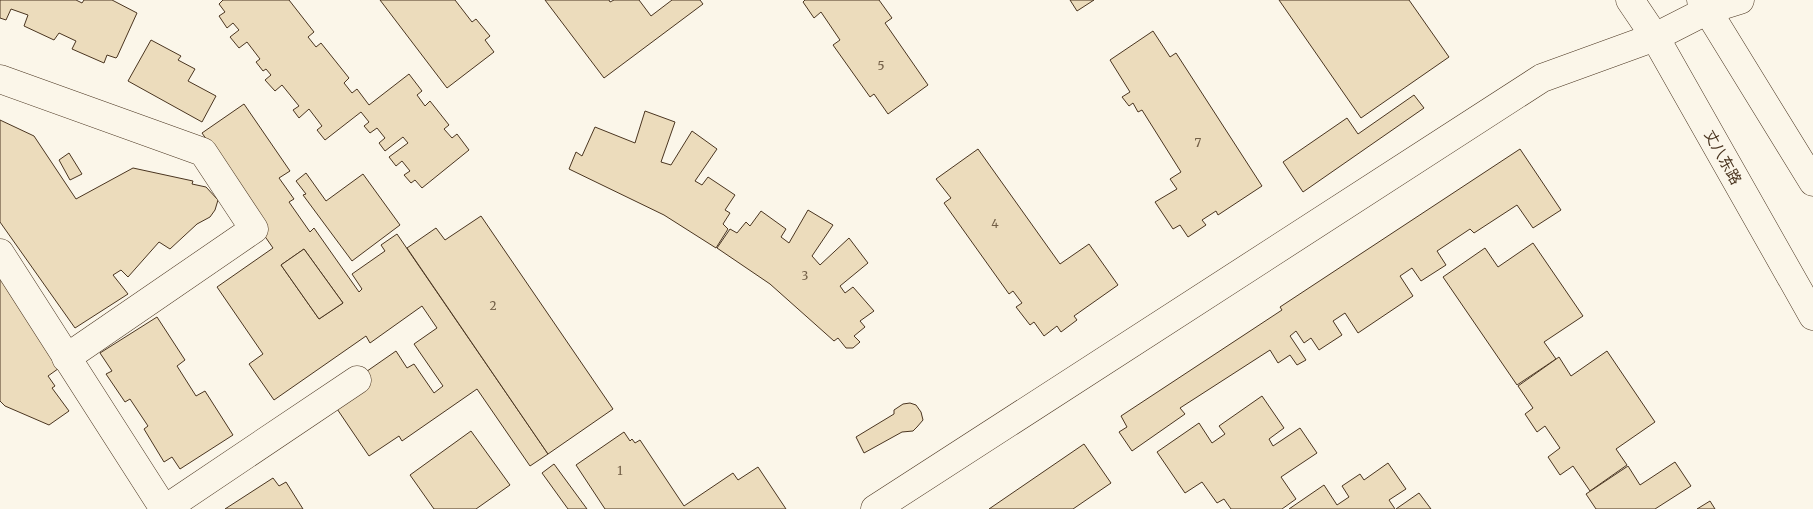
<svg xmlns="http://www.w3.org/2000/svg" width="1813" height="509" font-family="Merriweather,'Noto Sans SC',serif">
<rect width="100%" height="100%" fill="#fbf6e9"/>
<g fill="#ecdcbc" stroke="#4a3520" fill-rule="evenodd">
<polygon points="0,0 76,0 82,3 84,0 112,0 137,13 117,57 116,58 107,55 104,63 72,49 76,41 59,33 54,40 24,26 28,15 11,9 6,20 0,18"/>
<polygon points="223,0 289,0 314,32 308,37 316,47 321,43 349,78 344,83 352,93 357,89 369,105 409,74 422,91 417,95 425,106 430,101 449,125 444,129 452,138 457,134 469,150 422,188 415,180 411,183 404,175 410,171 402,161 396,166 389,157 408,143 403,137 385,151 379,143 385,138 377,128 370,133 364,126 369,122 361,112 325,140 317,130 322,126 309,109 299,118 293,110 299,106 282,85 275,91 265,80 271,75 266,69 263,71 256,62 260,59 247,42 239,48 230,37 239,30 233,23 227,28 219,16 225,12 219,4"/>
<polygon points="380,0 455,0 472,22 476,19 490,36 485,40 494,52 447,88"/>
<polygon points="545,0 609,0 610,2 614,0 639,0 651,16 672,0 700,0 703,4 604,78"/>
<polygon points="805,0 879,0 892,18 885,23 928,85 888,114 874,94 870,97 833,45 840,40 821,12 814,18 803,2"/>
<polygon points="1070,0 1094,0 1077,11"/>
<polygon points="1279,0 1409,0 1449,57 1361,118"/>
<polygon points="1153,31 1170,57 1176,53 1262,186 1218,215 1216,211 1202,220 1206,225 1188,237 1180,225 1173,229 1155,202 1177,189 1170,179 1181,172 1142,110 1138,112 1133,103 1129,106 1122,97 1130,92 1110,60"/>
<polygon points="151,40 181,56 178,60 195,69 188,81 216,96 202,122 128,81"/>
<polygon points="1414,95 1424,108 1303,192 1283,162 1347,118 1358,134"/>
<path d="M244,104l46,67 -11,7 15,21 -5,3 21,30 4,-4 45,64 3,-3 -10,-15 33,-23 -4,-6 16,-11 151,220 -18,12 -53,-77 -75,52 -3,-5 -30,20 -36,-53 27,-27 36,-25 11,17 7,-4 20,29 9,-7 -29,-42 23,-16 -15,-22 -52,37 -4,-7 -92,64 -25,-36 14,-10 -46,-67 56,-39 -16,-23 6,-4 -61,-88zM304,249l39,54 -24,16 -38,-54z"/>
<polygon points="645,111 675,122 661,162 671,165 692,131 717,149 695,181 702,185 708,177 735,195 725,210 730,213 723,224 728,229 716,248 664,215 569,169 576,152 582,156 595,127 635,143"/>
<polygon points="0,120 34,136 76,199 133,168 193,181 192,184 206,187 218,200 215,210 210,217 197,224 170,249 159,242 128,277 121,270 113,275 128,294 75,328 0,222"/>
<polygon points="978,149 1060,264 1089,244 1118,285 1074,316 1077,320 1061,332 1057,326 1044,336 1034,322 1030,325 1016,307 1022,303 1013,291 1009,294 944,203 951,198 936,179"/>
<polygon points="1520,149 1561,210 1533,228 1517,205 1474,233 1470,229 1437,251 1446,265 1421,281 1412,268 1400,276 1413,296 1358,333 1345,313 1333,321 1342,335 1319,350 1311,338 1304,343 1296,331 1290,336 1306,360 1297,365 1290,355 1278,363 1270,350 1180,408 1185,414 1132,451 1119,432 1127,427 1121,416 1282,310 1280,307"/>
<polygon points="69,153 82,174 70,180 59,160"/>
<polygon points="306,173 326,201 363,174 400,225 352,261 303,195 306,194 296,181"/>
<polygon points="808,210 833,225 812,256 820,265 849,238 868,263 840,286 845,293 853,287 874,311 860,321 865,327 854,336 860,342 853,348 846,348 838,338 834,341 770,284 717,248 730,229 737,233 746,222 750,226 761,211 786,229 781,237 789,243"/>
<polygon points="481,216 613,409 548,454 407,248 436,228 445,240"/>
<polygon points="1533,243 1583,316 1544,342 1556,359 1517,385 1443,277 1485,248 1498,267"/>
<polygon points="304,249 343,303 319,319 281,265"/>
<polygon points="0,261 69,361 48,376 55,386 52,388 69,411 49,425 5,406 0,401"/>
<polygon points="157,317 185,360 177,366 196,396 205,391 233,435 180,469 172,457 164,462 144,429 148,426 130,399 125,402 106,374 112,371 100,353"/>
<polygon points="1607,351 1655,422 1616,449 1627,465 1590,491 1573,466 1560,475 1548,457 1560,448 1545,426 1537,432 1525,414 1533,408 1518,386 1559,357 1571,376"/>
<polygon points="1262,396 1284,428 1269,439 1273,446 1300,428 1317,453 1281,477 1296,499 1282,509 1231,509 1224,499 1217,503 1202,482 1185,493 1157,452 1199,423 1212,443 1225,434 1219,426"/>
<polygon points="910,403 916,405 921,412 923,420 917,427 913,431 902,432 864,453 856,437 894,414 894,410 903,404"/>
<polygon points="471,431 510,485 476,509 434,509 410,475"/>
<polygon points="624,432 630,441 632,439 635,443 640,440 684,506 733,473 738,480 758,467 786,509 605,509 576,465"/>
<polygon points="1084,444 1111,483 1073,509 989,509"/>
<polygon points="1675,462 1691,486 1655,509 1596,509 1586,494 1628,466 1640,485"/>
<polygon points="1388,463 1406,489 1389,500 1395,509 1289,509 1324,485 1337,505 1349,497 1342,486 1360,474 1364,480"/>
<polygon points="554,464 587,509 568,509 542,473"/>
<polygon points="273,478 279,486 286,482 303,509 225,509"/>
<polygon points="1419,493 1431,509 1396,509"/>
<polygon points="1710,501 1715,509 1697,509"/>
</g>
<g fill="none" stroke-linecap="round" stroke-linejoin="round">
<g stroke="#4a3520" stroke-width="29">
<g id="street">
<polyline points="0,79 203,152 254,229 66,358"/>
<polyline points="0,253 164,509"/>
<polyline points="165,509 357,380"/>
</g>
</g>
<g stroke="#4a3520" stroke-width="29">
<polyline id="secondary" points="875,509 1542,78 1655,37 1708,10 1740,0"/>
</g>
<g stroke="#4a3520" stroke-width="29">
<g id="primary">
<polyline points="1630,0 1655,37 1813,316"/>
<polyline points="1701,0 1813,182"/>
</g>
</g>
<use href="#street" stroke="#fbf6e9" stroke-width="28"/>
<use href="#secondary" stroke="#fbf6e9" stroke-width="28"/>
<use href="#primary" stroke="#fbf6e9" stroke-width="28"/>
</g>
<g text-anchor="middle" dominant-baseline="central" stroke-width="4" stroke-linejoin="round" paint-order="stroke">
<g font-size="12" fill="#725f47">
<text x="881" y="65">5</text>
<text x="1198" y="142">7</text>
<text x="995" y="223">4</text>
<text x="805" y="275">3</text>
<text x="493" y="305">2</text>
<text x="620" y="470">1</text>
</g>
<g font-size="15" fill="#4a3520" stroke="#fbf6e9">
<text transform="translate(1723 157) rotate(61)">丈八东路</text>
</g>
</g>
</svg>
